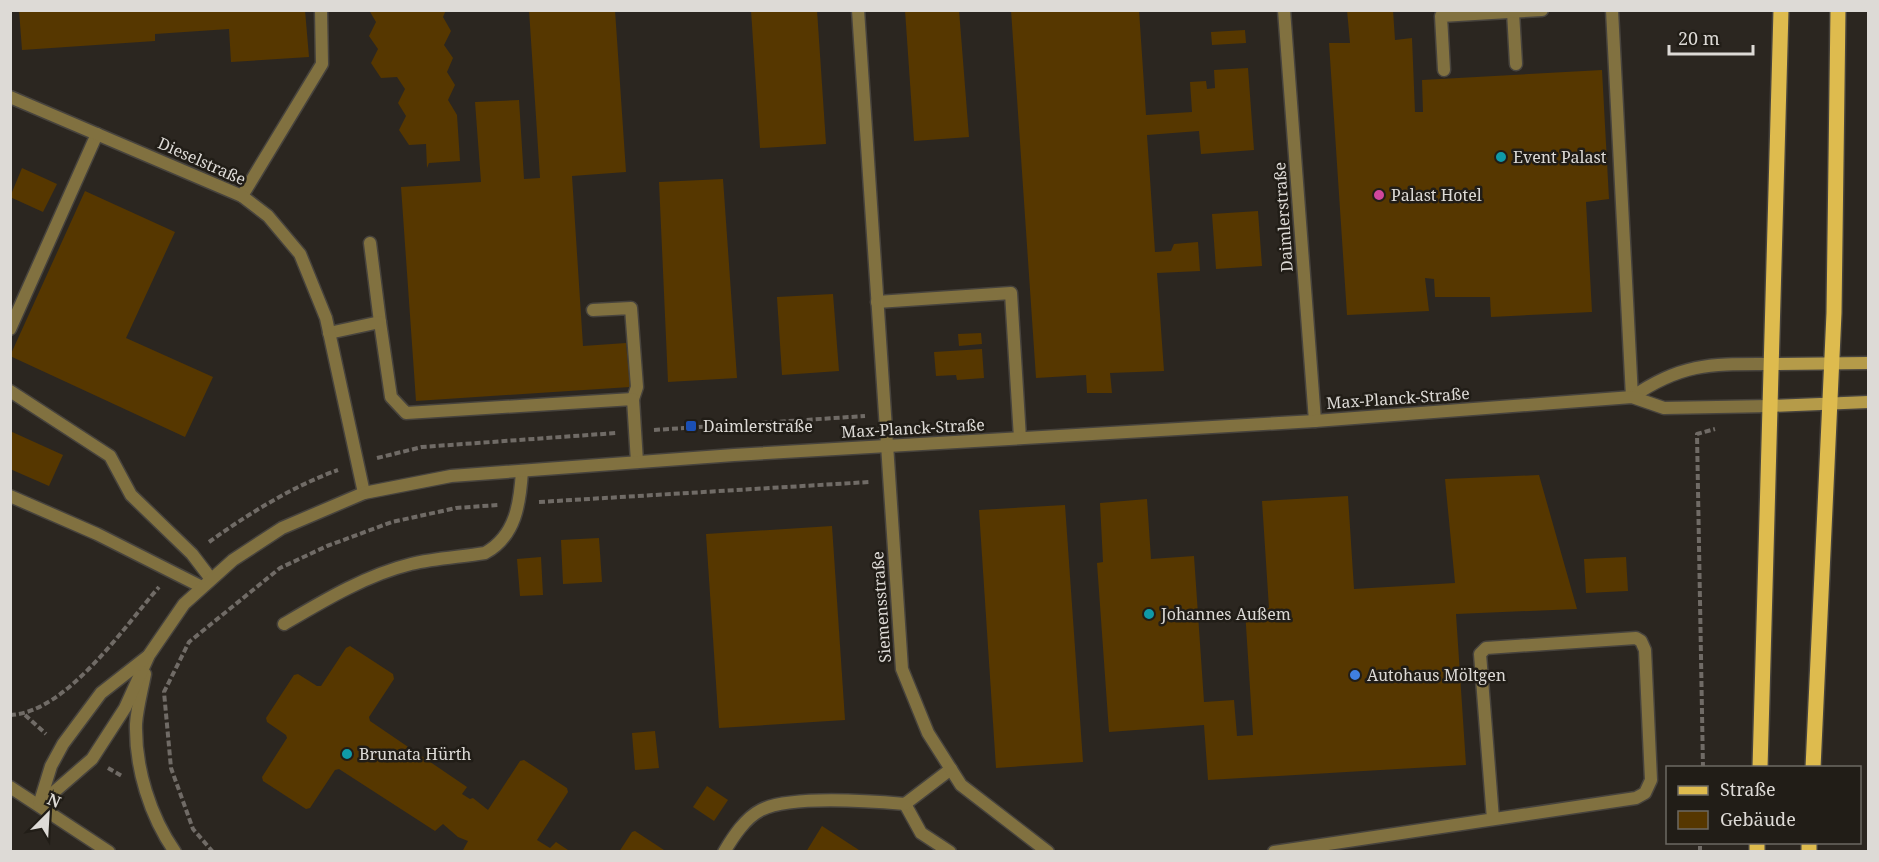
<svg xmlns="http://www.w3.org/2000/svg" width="1879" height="862" font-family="'Noto Serif',serif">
<rect width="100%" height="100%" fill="#2b2620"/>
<g fill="#563700">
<polygon points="19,10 305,10 309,57 231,62 229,29 155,34 155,41 22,50"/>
<polygon points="369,10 446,10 443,17 451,31 444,45 453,58 447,72 455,85 448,100 457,115 460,161 429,163 427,168 426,144 409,145 399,130 406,116 398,103 405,89 397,77 381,78 371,63 378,49 369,36 376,22"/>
<polygon points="529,10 615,10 626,172 572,176 583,346 626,343 630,387 416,401 401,187 481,182 475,102 519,100 524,179 540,178"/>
<polygon points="751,10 817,10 826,144 760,148"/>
<polygon points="905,10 959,10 969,137 914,141"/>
<polygon points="1011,10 1139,10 1146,115 1192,112 1190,82 1206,81 1207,89 1215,88 1214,70 1248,68 1254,150 1201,154 1199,131 1147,135 1155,252 1171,251 1174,244 1198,242 1200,271 1157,273 1164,371 1110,373 1112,393 1087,393 1086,375 1036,378"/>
<polygon points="1347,10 1393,10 1395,40 1412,38 1415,112 1423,112 1422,80 1602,70 1609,199 1586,202 1592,312 1491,317 1490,297 1435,297 1434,279 1425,278 1429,311 1347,315 1329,43 1350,43"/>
<polygon points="1245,30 1246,43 1212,45 1211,32"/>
<polygon points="22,168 57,184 43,212 10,197"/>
<polygon points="723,179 737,378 668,382 659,182"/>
<polygon points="85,191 175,232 126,338 213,377 185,437 10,356"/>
<polygon points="1258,211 1262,266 1216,269 1212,214"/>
<polygon points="833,294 839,371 782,375 777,297"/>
<polygon points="981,333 982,344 959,346 958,334"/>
<polygon points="982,349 984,378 957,380 956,375 936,376 934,352"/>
<polygon points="10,431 63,455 49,486 10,469"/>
<polygon points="1539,475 1577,609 1456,614 1466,765 1208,780 1204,725 1109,732 1097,563 1103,562 1100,503 1147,499 1151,559 1194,556 1204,702 1234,700 1237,736 1253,735 1245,610 1269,608 1262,501 1348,496 1354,589 1455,583 1445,479"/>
<polygon points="1065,505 1083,762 996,768 979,510"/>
<polygon points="832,526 845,720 719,728 706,534"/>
<polygon points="599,538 602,582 563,584 561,540"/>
<polygon points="541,557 543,595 520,596 517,559"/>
<polygon points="1626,557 1628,591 1586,593 1584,559"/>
<polygon points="350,646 393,674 394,679 369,717 370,721 467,787 462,794 470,799 473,798 488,810 520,761 524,760 567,788 568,792 537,840 550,848 556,842 571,852 462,852 468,841 458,837 443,824 435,831 339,769 335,770 310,808 306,809 263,781 262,777 287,738 286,735 267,722 266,718 294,675 298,674 317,686 321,686 346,648"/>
<polygon points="655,731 659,768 635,770 632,733"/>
<polygon points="707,786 728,800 714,821 693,807"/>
<polygon points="822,826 862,852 806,852"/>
<polygon points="635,831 667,852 619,852 632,832"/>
</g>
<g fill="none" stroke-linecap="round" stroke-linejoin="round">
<g stroke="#47433d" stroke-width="15">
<g id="service">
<polyline points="1612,10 1632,397"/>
<polyline points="1513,12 1516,64"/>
<polyline points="1444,70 1441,16 1542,10"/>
<polyline points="242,196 322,64 321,10"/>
<polyline points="370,243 380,322"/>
<polyline points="877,302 1011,293 1020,438"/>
<polyline points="593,310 631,308 637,387 633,399"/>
<polyline points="10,329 97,134"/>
<polyline points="329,333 380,322 391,397 406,413 633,399 637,462"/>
<polyline points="10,391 110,456 131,495 192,554 211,579"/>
<polyline points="10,496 97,534 202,587"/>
<path d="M284,624c39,-23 82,-49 127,-60 24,-6 50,-7 74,-11 31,-17 35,-50 37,-82"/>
<polyline points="905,804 921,833 950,852"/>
<path d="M724,852c9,-15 21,-34 37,-42 30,-15 109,-9 144,-6l46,-35"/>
<polyline points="1274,852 1636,798 1645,793 1651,780 1645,650 1641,641 1636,638 1486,648 1480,654 1493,819"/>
</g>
</g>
<g stroke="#47433d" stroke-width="15">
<g id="minor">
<polyline points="858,10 902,669 928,733 961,785 1048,852"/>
<polyline points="1284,10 1315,421"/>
<polyline points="10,97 242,196 268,216 300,254 326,318 364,493"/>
</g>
</g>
<g stroke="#47433d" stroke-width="15">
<g id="tertiary">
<path d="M1632,397c51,-35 81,-33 139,-33"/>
<path d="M145,674c-3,16 -8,34 -9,50 -1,44 14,92 39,128"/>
<polyline points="10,787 109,852"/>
<polyline points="39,805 92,759 125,708 149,655 184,604 233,560 282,528 364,493 451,476 734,455 1315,421 1632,397 1664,408 1770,406"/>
<polyline points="39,805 51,766 63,744 101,693 147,657"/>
</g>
</g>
<g stroke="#47433d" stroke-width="15">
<g id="secondary">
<polyline points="1771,364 1868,363"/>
<polyline points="1770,406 1868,402"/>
</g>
</g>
<g stroke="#47433d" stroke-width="18">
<g id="primary">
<polyline points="1760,768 1781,10"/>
<polyline points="1813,768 1834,313 1838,10"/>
<polyline points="1757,852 1757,842"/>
<polyline points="1809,852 1809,842"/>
</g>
</g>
<g stroke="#706b66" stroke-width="4" stroke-dasharray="6 3" stroke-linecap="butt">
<polyline points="654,430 865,416"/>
<polyline points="377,458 422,447 616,433"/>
<polyline points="539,502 869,482"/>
<path d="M209,542c39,-28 84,-56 129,-72"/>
<path d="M10,715c56,-2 114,-88 149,-128"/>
<polyline points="25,715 46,734"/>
<polyline points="108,768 122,776"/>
<polyline points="1703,768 1697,434 1715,429"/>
<polyline points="213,852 193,829 171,768 164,692 189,642 280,568 327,546 392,522 456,508 498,505"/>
<polyline points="1700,852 1700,842"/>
</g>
<use href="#service" stroke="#817140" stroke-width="12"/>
<use href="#minor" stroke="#817140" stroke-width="12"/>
<use href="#tertiary" stroke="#817140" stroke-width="12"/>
<use href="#secondary" stroke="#b59b49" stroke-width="12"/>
<use href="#primary" stroke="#debb4e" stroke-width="15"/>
</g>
<g fill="#0f9aa8" stroke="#211d17" stroke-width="2">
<circle cx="1501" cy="157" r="6"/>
<circle cx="1149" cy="614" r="6"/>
<circle cx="347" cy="754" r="6"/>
</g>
<circle fill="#d1479c" stroke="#211d17" stroke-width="2" cx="1379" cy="195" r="6"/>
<rect fill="#1a4fb4" stroke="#211d17" stroke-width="2" x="685" y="420" width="12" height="12" rx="3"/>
<circle fill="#3f7fe0" stroke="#211d17" stroke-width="2" cx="1355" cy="675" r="6"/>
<g text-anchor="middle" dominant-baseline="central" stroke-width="5" stroke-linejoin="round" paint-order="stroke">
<g font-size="16" fill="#dddad6" stroke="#211d17" text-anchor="start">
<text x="1513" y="157">Event Palast</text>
<text x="1391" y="195">Palast Hotel</text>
<text x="703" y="426">Daimlerstraße</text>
<text x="1161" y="614">Johannes Außem</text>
<text x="1367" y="675">Autohaus Möltgen</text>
<text x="359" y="754">Brunata Hürth</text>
</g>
<g font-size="16" fill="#dddad6" stroke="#211d17">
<text transform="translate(202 161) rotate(24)">Dieselstraße</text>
<text transform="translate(1283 217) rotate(-94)">Daimlerstraße</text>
<text transform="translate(1398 398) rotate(-4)">Max-Planck-Straße</text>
<text transform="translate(913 428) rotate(-3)">Max-Planck-Straße</text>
<text transform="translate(881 607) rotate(-94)">Siemensstraße</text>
</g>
</g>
<rect width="1879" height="862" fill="none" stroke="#dddad6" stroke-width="24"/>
<rect x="1666" y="766" width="195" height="78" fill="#211d17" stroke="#6c6963" stroke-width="1.5"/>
<rect x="1678" y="786" width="30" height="9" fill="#debb4e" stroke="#6c6963" stroke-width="1.5"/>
<text x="1720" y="796" font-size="18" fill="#dddad6">Straße</text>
<rect x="1678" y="811" width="30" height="18" fill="#563700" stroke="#6c6963" stroke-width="1.5"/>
<text x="1720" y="826" font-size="18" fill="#dddad6">Gebäude</text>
<g transform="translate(48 814) rotate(24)" stroke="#211d17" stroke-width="4.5" paint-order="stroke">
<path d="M0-4.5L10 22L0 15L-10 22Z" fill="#dddad6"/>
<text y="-9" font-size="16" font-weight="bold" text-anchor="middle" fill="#dddad6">N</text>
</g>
<path d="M1669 45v9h84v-9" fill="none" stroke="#dddad6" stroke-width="3"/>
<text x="1678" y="45" font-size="18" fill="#dddad6" stroke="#211d17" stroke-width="4.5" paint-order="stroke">20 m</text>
</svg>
